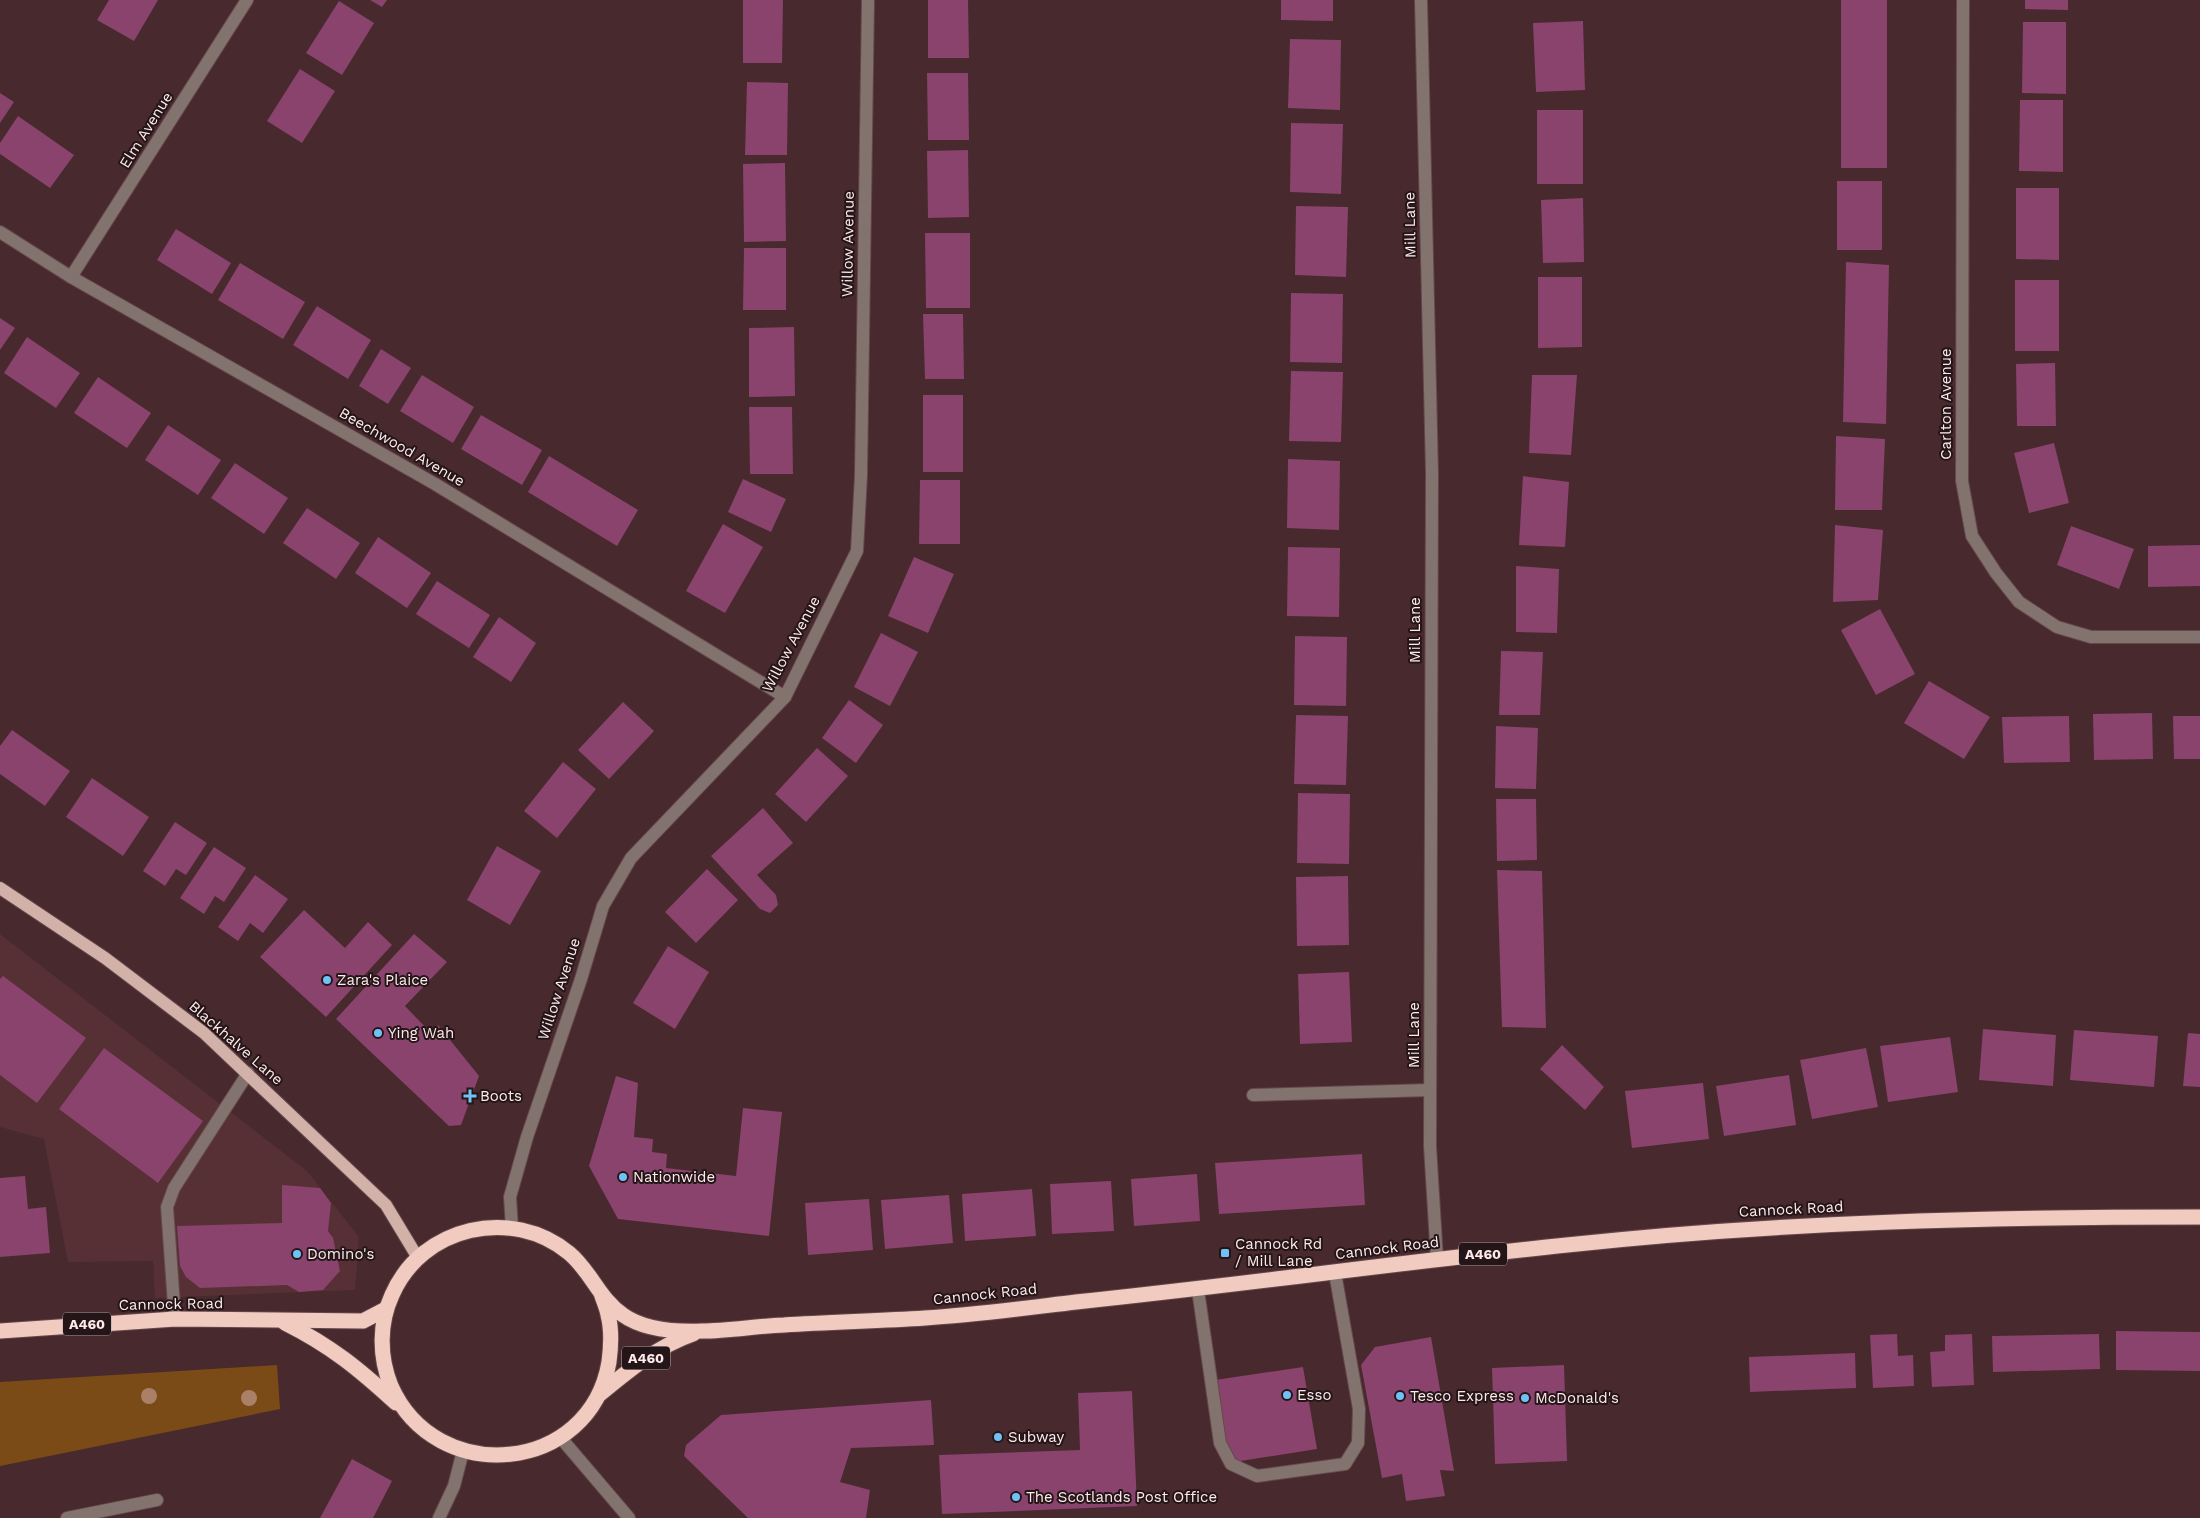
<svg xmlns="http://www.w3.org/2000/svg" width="2200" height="1518" font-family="'Work Sans',sans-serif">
<rect width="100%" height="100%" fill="#48292d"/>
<polygon fill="#563035" points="0,934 307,1171 359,1237 355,1290 155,1298 153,1261 68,1262 44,1139 0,1127"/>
<polygon fill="#7a4b17" points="277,1365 280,1409 0,1466 0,1382"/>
<g fill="#89436d">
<polygon points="109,0 158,0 134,41 97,20"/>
<polygon points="370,0 387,0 382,7"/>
<polygon points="743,0 783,0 782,63 743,63"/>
<polygon points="928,0 968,0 969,58 928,58"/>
<polygon points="1281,0 1333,0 1333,21 1281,20"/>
<rect x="1841" y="0" width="46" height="168"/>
<polygon points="2025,0 2068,0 2068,10 2025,9"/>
<polygon points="339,1 374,23 342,75 306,53"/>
<polygon points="1583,21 1585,90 1536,92 1533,23"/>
<polygon points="2023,22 2066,22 2066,94 2022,93"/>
<polygon points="1290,39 1341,40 1340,110 1288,108"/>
<polygon points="300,69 335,91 302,143 267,121"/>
<polygon points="927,73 968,73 969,140 928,140"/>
<polygon points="747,82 788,83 787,155 745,155"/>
<polygon points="0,93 14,102 0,123"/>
<polygon points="2020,100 2063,100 2063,172 2019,171"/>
<rect x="1537" y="110" width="46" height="74"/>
<polygon points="18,116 74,155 50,188 0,154 0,143"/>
<polygon points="1291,123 1343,124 1341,194 1290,192"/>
<polygon points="968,150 969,217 928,218 927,151"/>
<polygon points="785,163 786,241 744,242 743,164"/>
<rect x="1837" y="181" width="45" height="69"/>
<polygon points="2016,188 2059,188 2059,260 2016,259"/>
<polygon points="1583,198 1584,262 1543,263 1541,200"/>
<polygon points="1296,206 1348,207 1346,277 1295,275"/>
<polygon points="176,229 231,263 212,294 157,260"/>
<polygon points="925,233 970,233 970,308 926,308"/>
<polygon points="744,248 786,248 786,310 743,310"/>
<polygon points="1846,262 1889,265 1886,424 1843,422"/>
<polygon points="240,263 305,302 283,339 218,300"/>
<polygon points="1538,277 1582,277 1582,347 1538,348"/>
<rect x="2015" y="280" width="44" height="71"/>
<polygon points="1291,293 1343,294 1342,363 1290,362"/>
<polygon points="317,306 371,340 348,379 293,345"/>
<polygon points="923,314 963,314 964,379 925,379"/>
<polygon points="0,318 15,328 0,350"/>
<polygon points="794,327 795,396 749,397 749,328"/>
<polygon points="27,337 80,373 56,408 4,373"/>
<polygon points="381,349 411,368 388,404 359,386"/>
<polygon points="2055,363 2056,426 2017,426 2016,364"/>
<polygon points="1291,371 1343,372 1341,442 1289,441"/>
<polygon points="422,375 474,407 453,443 400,411"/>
<polygon points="1532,375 1577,375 1571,455 1529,453"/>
<polygon points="98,377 151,413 127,448 74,413"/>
<rect x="923" y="395" width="40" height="77"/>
<polygon points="749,407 792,407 793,474 750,474"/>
<polygon points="481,415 542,450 522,485 461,449"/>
<polygon points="168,425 221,460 198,495 145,460"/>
<polygon points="1836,436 1885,439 1882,510 1835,510"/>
<polygon points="2054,443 2069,503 2029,513 2014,453"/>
<polygon points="549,456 638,510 617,546 528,492"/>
<polygon points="1288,459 1340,461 1339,530 1287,528"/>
<polygon points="235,463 288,498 264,534 211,498"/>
<polygon points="1523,476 1569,482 1565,547 1519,545"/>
<polygon points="743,479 786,499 771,532 728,512"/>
<polygon points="920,480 960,480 960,544 919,544"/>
<polygon points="307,508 360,543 336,579 283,543"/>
<polygon points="723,524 763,547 725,613 686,591"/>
<polygon points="1835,525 1883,530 1878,600 1833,602"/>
<polygon points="2071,526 2134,549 2119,589 2057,565"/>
<polygon points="378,537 431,573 407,608 355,573"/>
<polygon points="2200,545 2200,586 2148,587 2148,546"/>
<polygon points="1288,547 1340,548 1339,617 1287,616"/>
<polygon points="914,557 954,574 928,633 888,616"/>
<polygon points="1516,566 1559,569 1557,633 1516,632"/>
<polygon points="437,581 490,615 469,648 416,614"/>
<polygon points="1880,609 1915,674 1876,695 1841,630"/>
<polygon points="499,617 536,643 511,682 473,657"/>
<polygon points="881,633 918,652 890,706 854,687"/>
<polygon points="1295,636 1347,637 1346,706 1294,705"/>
<polygon points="1501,651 1543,652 1540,715 1499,715"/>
<polygon points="1929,681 1990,717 1964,759 1904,723"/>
<polygon points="849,700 883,725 856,763 822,738"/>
<polygon points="623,702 654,731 609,779 578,750"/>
<polygon points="2152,713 2153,759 2094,760 2093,714"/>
<polygon points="1296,715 1348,716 1346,785 1294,784"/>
<polygon points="2069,716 2070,762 2004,763 2002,717"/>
<polygon points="2173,716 2200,716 2200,759 2174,759"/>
<polygon points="1496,726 1538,728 1536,789 1495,788"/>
<polygon points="12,730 70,771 45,806 0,774 0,746"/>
<polygon points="817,748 848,776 806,822 775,794"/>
<polygon points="563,762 596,789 557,838 524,811"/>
<polygon points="92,778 149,817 123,856 66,817"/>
<polygon points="1298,793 1350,794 1349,864 1297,863"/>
<polygon points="1496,799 1536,799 1537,860 1497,861"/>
<polygon points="763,808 793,843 757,875 776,895 778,905 770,913 760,909 711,856"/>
<polygon points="175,822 207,843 186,875 176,869 165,886 143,871"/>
<polygon points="497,846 541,871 510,925 467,900"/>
<polygon points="214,847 246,868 224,902 215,896 204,914 180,898"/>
<polygon points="707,869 738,900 696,943 665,912"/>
<polygon points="1497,870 1542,871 1546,1028 1502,1027"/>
<polygon points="255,875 288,899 263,933 250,923 238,941 218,927"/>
<polygon points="1348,876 1349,945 1297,946 1296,877"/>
<polygon points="304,910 345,948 368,922 392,945 326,1017 260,957"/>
<polygon points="414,934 447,962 405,1006 431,1033 438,1025 479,1076 461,1125 449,1126 336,1019"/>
<polygon points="668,946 709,972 675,1029 633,1003"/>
<polygon points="1349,972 1352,1042 1300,1044 1298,974"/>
<polygon points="3,976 86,1038 37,1103 0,1075 0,979"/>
<polygon points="1983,1029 2056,1035 2053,1086 1979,1080"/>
<polygon points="2074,1030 2158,1036 2154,1087 2070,1080"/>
<polygon points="2188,1033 2200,1034 2200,1087 2183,1086"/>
<polygon points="1950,1037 1958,1092 1888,1102 1880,1046"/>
<polygon points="1562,1045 1604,1087 1585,1110 1540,1069"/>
<polygon points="104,1048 203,1121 158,1183 59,1109"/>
<polygon points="1866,1048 1878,1107 1812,1119 1800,1060"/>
<polygon points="1789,1075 1796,1125 1724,1136 1716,1086"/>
<polygon points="616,1076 638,1083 634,1137 653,1139 652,1152 667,1154 666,1168 736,1176 743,1108 782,1112 769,1236 618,1219 589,1166"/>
<polygon points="1703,1083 1709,1139 1632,1148 1625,1091"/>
<polygon points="1362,1154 1365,1205 1219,1214 1215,1163"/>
<polygon points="1197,1174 1200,1221 1134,1226 1131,1179"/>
<polygon points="25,1176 28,1209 46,1207 50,1253 0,1257 0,1178"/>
<polygon points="1111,1181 1114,1231 1052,1234 1050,1184"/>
<polygon points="282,1185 320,1188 331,1203 328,1231 333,1238 340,1271 323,1290 299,1292 287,1285 200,1288 186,1277 180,1266 177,1226 282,1223"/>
<polygon points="1032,1189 1036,1236 965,1241 962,1194"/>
<polygon points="949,1195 953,1243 885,1249 881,1200"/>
<polygon points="869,1199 873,1250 808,1255 805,1203"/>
<polygon points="2116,1331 2200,1332 2200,1371 2116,1370"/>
<polygon points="1897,1334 1898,1356 1913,1355 1914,1386 1873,1388 1870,1335"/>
<polygon points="1972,1334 1974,1385 1932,1387 1930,1352 1945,1351 1945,1335"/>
<polygon points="2099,1334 2100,1369 1993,1372 1992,1336"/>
<polygon points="1431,1337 1454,1471 1440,1470 1445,1496 1406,1501 1402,1474 1382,1478 1361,1365 1375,1347"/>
<polygon points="1855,1353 1856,1388 1750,1392 1749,1357"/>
<polygon points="1564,1365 1567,1461 1495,1464 1492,1368"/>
<polygon points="1303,1367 1317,1449 1228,1463 1215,1380"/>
<polygon points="1132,1391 1137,1506 942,1514 939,1455 1080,1450 1078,1393"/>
<polygon points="931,1400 934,1445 851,1448 840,1482 870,1490 866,1518 748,1518 684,1456 686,1445 721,1415"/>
<polygon points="352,1459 392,1481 373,1518 320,1518"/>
</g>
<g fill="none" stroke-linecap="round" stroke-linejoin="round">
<g stroke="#65484b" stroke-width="14">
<g id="minor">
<polyline points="1421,0 1432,473 1430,1146 1437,1259"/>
<polyline points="1963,0 1962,481 1972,536 1996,573 2019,602 2057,627 2091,637 2200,637"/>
<polyline points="0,232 71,277 435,484 785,697"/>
<polyline points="71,277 247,0"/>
<polyline points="1253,1095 1430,1090"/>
<polyline points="512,1228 510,1197 527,1137 581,979 603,906 631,858 785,697 857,551 861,475 868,0"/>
<polyline points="1198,1290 1220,1443 1231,1464 1257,1476 1345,1464 1358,1443 1359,1409 1335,1273"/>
<polyline points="175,1319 167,1207 174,1188 248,1073"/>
<polyline points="560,1437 629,1518"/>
<polyline points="67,1518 157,1500"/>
<polyline points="439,1518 454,1486 463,1451"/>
</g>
</g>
<g stroke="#65484b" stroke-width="14">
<polyline id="major" points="0,888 105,958 204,1033 386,1205 418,1258"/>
</g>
<g stroke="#65484b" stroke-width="17">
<g id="highway">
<path d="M601,1293c2,7 6,15 7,22 4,15 3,32 1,47 -19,112 -173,126 -218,24 -12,-29 -12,-63 1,-91 30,-69 120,-89 177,-42 22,18 30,46 54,62 21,15 53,17 79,16 27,0 54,-5 82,-6 47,-3 94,-4 141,-7 50,-3 101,-10 151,-16 164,-17 327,-40 491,-57 210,-23 422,-28 633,-28"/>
<path d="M285,1323c46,23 74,46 111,80"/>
<polyline points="0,1331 175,1319 363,1321 386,1309"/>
<path d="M600,1394c29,-24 58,-48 93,-60"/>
</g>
</g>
<use href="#minor" stroke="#83736e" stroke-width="12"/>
<use href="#major" stroke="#d2b2a8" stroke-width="12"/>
<use href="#highway" stroke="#f1cbbf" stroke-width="15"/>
</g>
<g fill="#aa8068">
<circle cx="149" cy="1396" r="8"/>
<circle cx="249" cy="1398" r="8"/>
</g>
<g fill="#72c1f5" stroke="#241618" stroke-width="2">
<circle cx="327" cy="980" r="5"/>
<circle cx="378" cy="1033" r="5"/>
<path d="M467.5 1088.5h5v5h5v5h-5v5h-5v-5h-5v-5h5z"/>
<circle cx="623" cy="1177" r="5"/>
<rect x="1220" y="1248" width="10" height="10" rx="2.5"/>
<circle cx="297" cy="1254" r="5"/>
<circle cx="1287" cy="1395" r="5"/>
<circle cx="1400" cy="1396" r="5"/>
<circle cx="1525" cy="1398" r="5"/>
<circle cx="998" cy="1437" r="5"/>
<circle cx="1016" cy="1497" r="5"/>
</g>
<g text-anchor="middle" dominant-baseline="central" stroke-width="4" stroke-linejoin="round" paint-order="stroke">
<g fill="#241618" stroke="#bdaaac" stroke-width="1">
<rect x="1459" y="1242.5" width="48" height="23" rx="4"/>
<rect x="63" y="1312.5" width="48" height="23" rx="4"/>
<rect x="622" y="1346.5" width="48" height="23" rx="4"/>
</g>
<g font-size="14" font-weight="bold" fill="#ffe9eb">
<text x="1483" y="1254">A460</text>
<text x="87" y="1324">A460</text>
<text x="646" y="1358">A460</text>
</g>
<g font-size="15" fill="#ffe9eb" stroke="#241618">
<text transform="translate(146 130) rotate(-58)">Elm Avenue</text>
<text transform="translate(1410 225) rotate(-91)">Mill Lane</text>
<text transform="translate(848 244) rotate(-89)">Willow Avenue</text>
<text transform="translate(1946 404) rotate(-90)">Carlton Avenue</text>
<text transform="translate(402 447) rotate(30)">Beechwood Avenue</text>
<text transform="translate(1415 630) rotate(-90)">Mill Lane</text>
<text transform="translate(791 644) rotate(-62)">Willow Avenue</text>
<text transform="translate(559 989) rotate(-72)">Willow Avenue</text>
<text transform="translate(1414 1035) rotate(-90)">Mill Lane</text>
<text transform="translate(236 1043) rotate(41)">Blackhalve Lane</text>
<text transform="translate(1791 1209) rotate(-3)">Cannock Road</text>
<text transform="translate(1387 1248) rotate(-7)">Cannock Road</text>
<text transform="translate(985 1294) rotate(-6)">Cannock Road</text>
<text transform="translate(171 1304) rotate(-1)">Cannock Road</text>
</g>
<g font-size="15" fill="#ffe9eb" stroke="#241618" text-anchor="start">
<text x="337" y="980">Zara's Plaice</text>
<text x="388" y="1033">Ying Wah</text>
<text x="480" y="1096">Boots</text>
<text x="633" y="1177">Nationwide</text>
<text x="1235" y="1244">Cannock Rd<tspan x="1235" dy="17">/ Mill Lane</tspan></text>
<text x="307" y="1254">Domino's</text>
<text x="1297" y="1395">Esso</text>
<text x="1410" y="1396">Tesco Express</text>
<text x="1535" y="1398">McDonald's</text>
<text x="1008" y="1437">Subway</text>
<text x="1026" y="1497">The Scotlands Post Office</text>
</g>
</g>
</svg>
